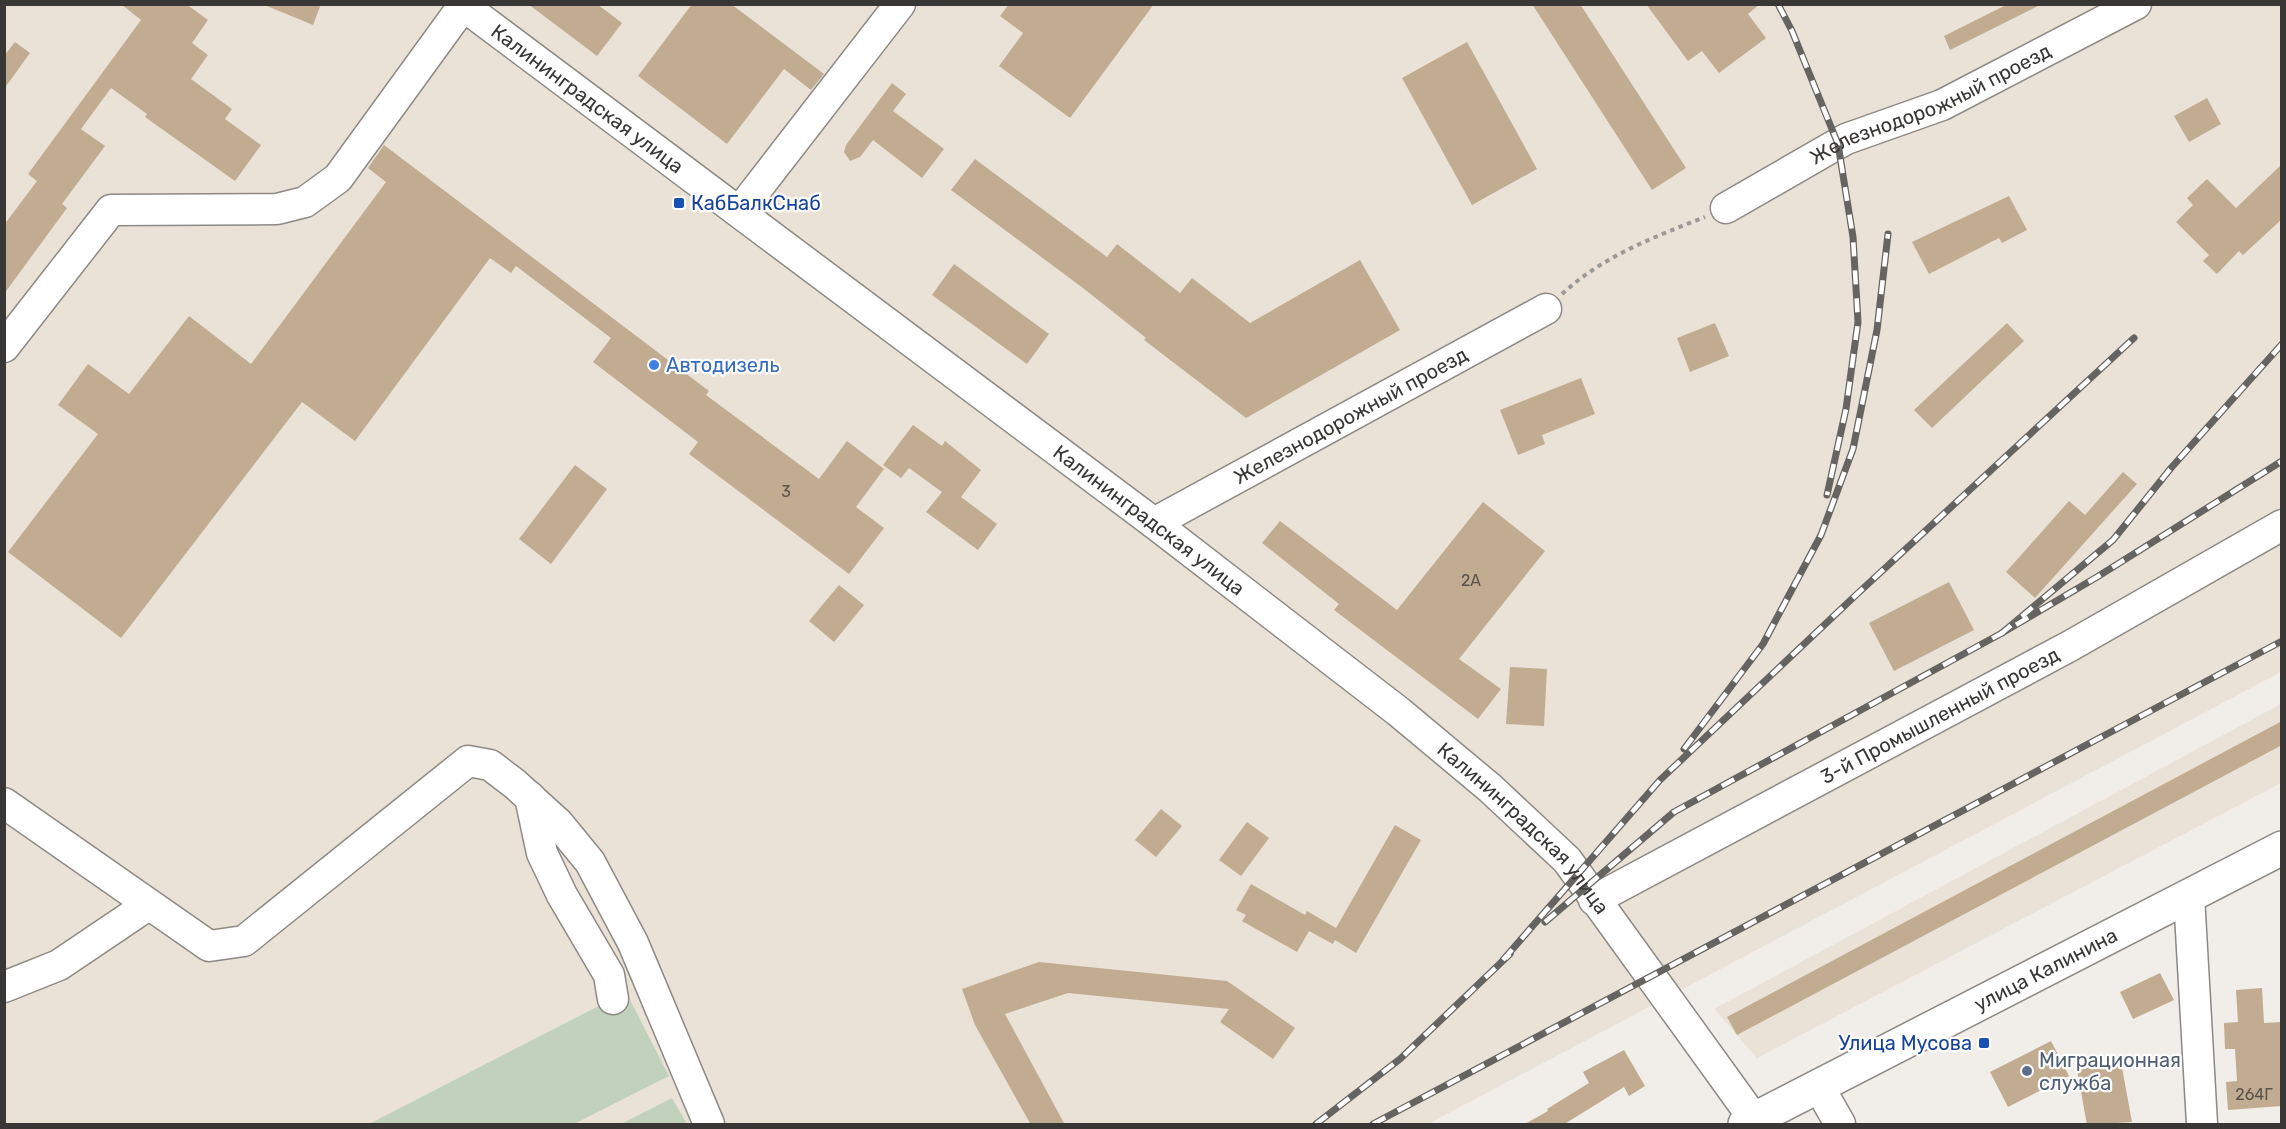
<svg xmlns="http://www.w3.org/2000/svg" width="2286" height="1129" font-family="Rubik,sans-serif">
<rect width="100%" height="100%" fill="#f1ede8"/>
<g fill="#eae2d7">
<polygon points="5,5 2281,5 2281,672 1428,1124 5,1124"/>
<polygon points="2281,704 2281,783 1757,1058 1714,1009"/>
</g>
<g fill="#c1d1bc">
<polygon points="626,992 669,1076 574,1124 369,1124"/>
<polygon points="672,1098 687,1124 621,1124"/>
</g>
<g fill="#c1ac91">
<polygon points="121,4 186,4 208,20 192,43 208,55 191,79 232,109 225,119 261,145 235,181 145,117 147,114 111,88 81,129 105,146 62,204 67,208 4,294 4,225 37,181 28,174 141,20"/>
<polygon points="262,4 321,4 313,25"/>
<polygon points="528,4 597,4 622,23 597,56"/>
<polygon points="692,4 731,4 824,74 811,90 784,69 727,144 638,76"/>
<polygon points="1009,4 1154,4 1070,118 999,66 1023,33 1000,16"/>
<polygon points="1532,4 1580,4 1686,168 1652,190"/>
<polygon points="1646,4 1760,4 1748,14 1766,38 1719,73 1702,51 1688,61"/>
<polygon points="2008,4 2042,4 1950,50 1944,36"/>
<polygon points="15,42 30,53 4,89 4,56"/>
<polygon points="1467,42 1537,169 1472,205 1402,78"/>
<polygon points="892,83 906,94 893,111 944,149 922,178 873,140 860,157 850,161 844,152 846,145"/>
<polygon points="2207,98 2221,124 2189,142 2174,116"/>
<polygon points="384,145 709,391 706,395 819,479 847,441 884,469 856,507 884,528 849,574 689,454 698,442 593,362 611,338 516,266 511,273 490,258 355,441 302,402 121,638 8,552 98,434 58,405 88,364 129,394 189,316 251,364 386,182 368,168"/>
<polygon points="975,159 1107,257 1117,244 1180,293 1192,278 1250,323 1360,260 1400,330 1246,418 1144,340 1146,338 1083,288 951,190"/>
<polygon points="2282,164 2282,219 2243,255 2239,251 2217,274 2203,261 2209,255 2176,222 2193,205 2187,198 2207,179 2236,208"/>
<polygon points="2009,196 2027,230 2002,243 1999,238 1929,274 1912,242"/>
<polygon points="954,264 1049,334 1027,364 932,295"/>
<polygon points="1715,323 1729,356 1690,372 1677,338"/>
<polygon points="2007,323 2024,341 1932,428 1914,410"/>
<polygon points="1581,378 1595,414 1542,435 1545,444 1518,455 1500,410"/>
<polygon points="913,425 942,446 945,441 981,470 961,497 997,524 978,550 926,512 942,492 909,468 901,478 883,465"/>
<polygon points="575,465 607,489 551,564 519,539"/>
<polygon points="2123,472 2137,484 2035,598 2006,572 2069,501 2085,515"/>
<polygon points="1483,502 1545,551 1459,659 1501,689 1478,719 1334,610 1339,604 1262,543 1280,521 1397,610"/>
<polygon points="1949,582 1974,630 1894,671 1869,623"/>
<polygon points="839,585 864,605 834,642 809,621"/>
<polygon points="1510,667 1547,669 1544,726 1506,724"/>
<polygon points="2282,721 2282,745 1737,1035 1727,1017"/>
<polygon points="1161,809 1182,826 1156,857 1135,840"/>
<polygon points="1247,822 1269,838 1241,876 1219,860"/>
<polygon points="1395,825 1421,840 1356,953 1335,940 1333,944 1309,931 1297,952 1242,921 1246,915 1236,910 1251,884 1305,915 1307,911 1336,928"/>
<polygon points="1039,962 1227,981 1295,1028 1273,1059 1220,1022 1229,1009 1068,993 1005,1014 1065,1125 1031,1125 975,1025 962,989"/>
<polygon points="2160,973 2174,1000 2133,1019 2120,992"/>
<polygon points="2262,988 2264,1023 2282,1022 2282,1106 2228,1110 2226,1082 2237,1081 2235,1049 2225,1049 2224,1023 2238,1022 2236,990"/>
<polygon points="2051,1041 2069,1076 2008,1107 1990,1072"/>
<polygon points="1624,1050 1645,1086 1629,1096 1624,1087 1563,1125 1523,1125 1548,1111 1547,1109 1589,1083 1583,1072"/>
<polygon points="2121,1062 2132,1122 2087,1125 2077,1070"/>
</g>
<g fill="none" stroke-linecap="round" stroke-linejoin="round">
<g stroke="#8d8984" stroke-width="33">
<g id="minor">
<path id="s1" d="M461,4l693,519 245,189 91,76 77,72 187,259"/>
<path id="s2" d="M1726,208l120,-69 96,-34 194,-101"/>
<polyline points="739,212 900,4"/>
<polyline points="4,347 111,210 277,209 305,202 338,178 463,6"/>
<path id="s3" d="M1154,523l392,-214"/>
<polyline points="530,797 542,853 562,895 609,975 613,999"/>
<polyline points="4,803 209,946 244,941 468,761 490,765 515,784 558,823 590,862 633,943 709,1124"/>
<polyline points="2189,896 2202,1124"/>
<path id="s4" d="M1594,900l476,-254 212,-121"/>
<polyline points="4,987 59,965 148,905"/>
<polyline points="1819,1087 1840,1124"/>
</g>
</g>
<g stroke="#8d8984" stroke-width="36">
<g id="major">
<path id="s5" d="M1745,1124l537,-276"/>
</g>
</g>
<path stroke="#9c9996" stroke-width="4" stroke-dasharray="4.5 4.5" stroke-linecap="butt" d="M1562,294c41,-38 92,-57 143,-77"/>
<use href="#minor" stroke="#fff" stroke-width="30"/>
<use href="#major" stroke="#fff" stroke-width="33"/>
<g stroke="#666461" stroke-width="7">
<g id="rail">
<polyline points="1778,4 1792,31 1838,144 1853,237 1858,322 1846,409 1827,495"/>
<polyline points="2282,344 2171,468 2113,540 2002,633 2097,577 2282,461"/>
<polyline points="1684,749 1763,644 1821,535 1853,449 1877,330 1888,234"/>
<polyline points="1545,922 1674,812 2002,633"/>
<polyline points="1503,960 1660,780 1856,595 2134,338"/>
<polyline points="1316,1124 1400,1059 1510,954"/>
<polyline points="1373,1124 2282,641"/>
</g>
</g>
<use href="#rail" stroke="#fff" stroke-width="4.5" stroke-dasharray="14" stroke-linecap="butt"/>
</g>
<g fill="#1a4fb4" stroke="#fff" stroke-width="2">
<rect x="673" y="197" width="12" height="12" rx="3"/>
<rect x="1978" y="1037" width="12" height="12" rx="3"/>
</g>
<circle fill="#3f7fe0" stroke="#fff" stroke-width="2" cx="654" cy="365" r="6"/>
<circle fill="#5c6f8a" stroke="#fff" stroke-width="2" cx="2027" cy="1071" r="6"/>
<g text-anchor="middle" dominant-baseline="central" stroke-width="4.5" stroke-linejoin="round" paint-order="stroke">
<g font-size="16" fill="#5a544c">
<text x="786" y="491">3</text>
<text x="1471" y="580">2А</text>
<text x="2254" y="1094">264Г</text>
</g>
<g font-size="20" fill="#383735" stroke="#fff">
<text stroke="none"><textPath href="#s1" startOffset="158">Калининградская улица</textPath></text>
<text stroke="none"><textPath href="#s2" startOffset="230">Железнодорожный проезд</textPath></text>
<text stroke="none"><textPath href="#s3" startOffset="224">Железнодорожный проезд</textPath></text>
<text stroke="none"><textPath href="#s1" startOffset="860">Калининградская улица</textPath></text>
<text stroke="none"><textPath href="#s4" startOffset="392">3-й Промышленный проезд</textPath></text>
<text stroke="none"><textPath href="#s1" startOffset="1346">Калининградская улица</textPath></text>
<text stroke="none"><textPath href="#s5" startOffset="338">улица Калинина</textPath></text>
</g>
<g font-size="20" fill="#164399" stroke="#fff" text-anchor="start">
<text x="691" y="203">КабБалкСнаб</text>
<text x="1972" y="1043" text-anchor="end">Улица Мусова</text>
</g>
<g font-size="20" fill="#366cbe" stroke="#fff" text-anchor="start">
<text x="666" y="365">Автодизель</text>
</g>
<g font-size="20" fill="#4e5e75" stroke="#fff" text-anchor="start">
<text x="2039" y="1060">Миграционная<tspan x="2039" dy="23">служба</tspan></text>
</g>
</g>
<rect width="2286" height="1129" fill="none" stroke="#383735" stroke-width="12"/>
</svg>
